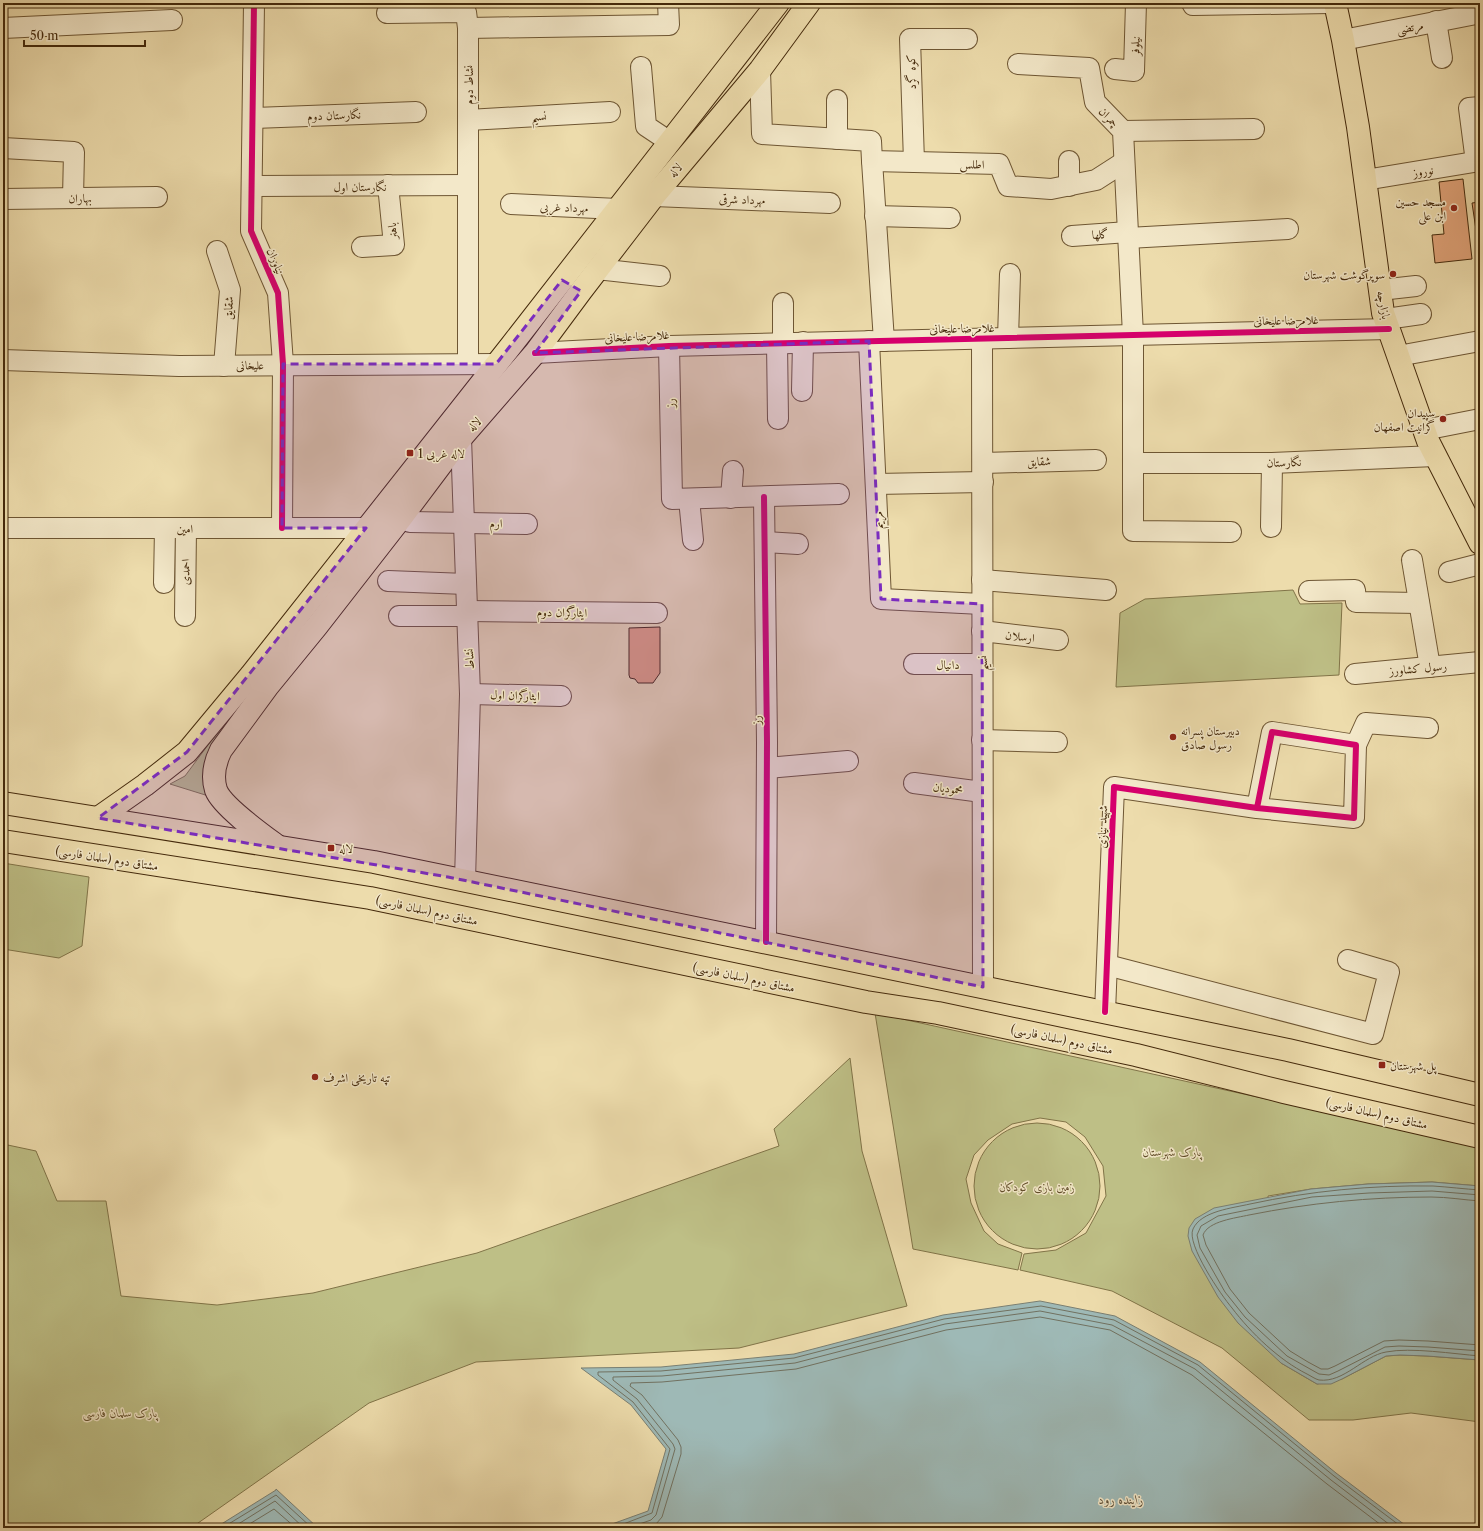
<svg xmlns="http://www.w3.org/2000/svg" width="1483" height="1531" font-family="'Libre Caslon Text',Amiri,serif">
<rect width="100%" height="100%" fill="#eddcac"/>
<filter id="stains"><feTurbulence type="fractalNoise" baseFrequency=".005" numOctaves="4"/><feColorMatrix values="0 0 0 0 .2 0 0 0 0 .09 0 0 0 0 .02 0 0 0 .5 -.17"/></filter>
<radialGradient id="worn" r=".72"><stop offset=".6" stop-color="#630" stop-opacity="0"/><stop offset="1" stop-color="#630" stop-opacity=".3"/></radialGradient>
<g fill="#bebf86" stroke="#817448">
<polygon points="1293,590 1300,604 1342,603 1339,675 1116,687 1120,613 1145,599"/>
<polygon points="251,687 215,798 170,784 185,776"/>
<polygon points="3,863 89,877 82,946 59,958 3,949"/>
<polygon points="875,1013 1480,1146 1480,1186 1432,1182 1368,1184 1311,1189 1268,1196 1281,1363 1317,1384 1342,1379 1386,1356 1400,1355 1427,1356 1480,1360 1480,1422 1411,1413 1353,1420 1309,1420 1222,1348 1112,1291 1020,1270 1024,1254 1056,1250 1086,1233 1106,1196 1103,1166 1085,1137 1066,1122 1040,1118 1012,1124 988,1140 974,1155 966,1179 971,1203 984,1231 998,1244 1022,1253 1018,1270 913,1249"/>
<polygon points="850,1058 862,1151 907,1306 739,1348 476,1362 369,1403 191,1528 3,1528 3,1144 36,1151 57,1201 106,1201 121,1296 217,1305 313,1293 477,1253 779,1146 774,1129"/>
<circle cx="1037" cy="1186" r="63"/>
</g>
<g fill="#9eb9b6" stroke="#7a7f72">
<polygon points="1432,1182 1480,1186 1480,1360 1427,1356 1400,1355 1386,1356 1342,1379 1331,1384 1317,1384 1281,1363 1238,1323 1218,1297 1192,1251 1188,1236 1189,1228 1195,1219 1214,1208 1311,1189 1368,1184"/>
<polygon points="1040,1301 1115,1316 1200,1362 1336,1473 1409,1528 601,1528 648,1511 666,1449 631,1405 581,1368 661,1367 794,1354 943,1315"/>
<polygon points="276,1489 318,1528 215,1528 276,1490"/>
</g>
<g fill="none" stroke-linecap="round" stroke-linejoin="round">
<g stroke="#717160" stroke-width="1">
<path d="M1480,1190c-16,-1 -31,-3 -47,-4 -61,-1 -123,5 -183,18 -17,4 -49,7 -57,25 -7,15 28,66 39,79 19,25 47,52 75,66 4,2 8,5 12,6 25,3 44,-24 67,-28 25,-5 68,2 94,4"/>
<polyline points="1480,1195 1432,1191 1369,1193 1312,1197 1218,1216 1201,1226 1197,1235 1200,1248 1225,1292 1245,1317 1287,1356 1319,1374 1329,1375 1338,1371 1385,1347 1399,1346 1428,1347 1480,1351"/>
<path d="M1480,1201c-16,-1 -32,-4 -49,-4 -61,0 -122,6 -182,18 -13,3 -41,6 -46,20l3,10 24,44 19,24 41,38 18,11 13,7h7l7,-3 49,-25 15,-1 29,1 52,4"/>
<polyline points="222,1528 276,1495 312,1528"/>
<polyline points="232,1528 275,1501 304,1528"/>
<polyline points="243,1528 274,1509 296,1528"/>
<polyline points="613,1528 652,1513 670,1449 633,1402 598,1375 598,1372 661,1371 794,1358 944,1319 1041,1306 1114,1320 1198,1365 1334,1476 1403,1528"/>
<polyline points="628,1528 651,1520 656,1515 675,1449 673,1444 637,1399 613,1380 613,1377 662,1376 795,1363 945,1324 1040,1311 1112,1325 1195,1369 1331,1480 1394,1528"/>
<polyline points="646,1528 656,1524 662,1517 681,1454 681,1447 678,1440 642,1395 630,1386 631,1383 662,1382 796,1369 946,1330 1040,1317 1110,1330 1192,1375 1327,1484 1385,1528"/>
</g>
</g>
<g fill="#e1a379" stroke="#44290b">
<polygon points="1463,179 1472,259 1435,263 1432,235 1444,234 1439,182"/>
<polygon points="1480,202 1480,250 1479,250 1472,203"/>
<polygon points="660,627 660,673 653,683 638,683 635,679 630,678 629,675 629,628"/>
</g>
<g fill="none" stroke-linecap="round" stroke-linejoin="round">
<g stroke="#6e5633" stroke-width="22">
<g id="minor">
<polyline points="254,3 251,231 278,293 283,364 282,528"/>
<polyline points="1192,3 1193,5 1330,3"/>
<polyline points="387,13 466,12 468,28 468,364"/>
<polyline points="1436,21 1442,58"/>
<polyline points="3,28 172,20"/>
<polyline points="468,28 669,25 668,3"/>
<polyline points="1343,40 1476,14"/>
<polyline points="1018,64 1089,68 1095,102 1123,131 1133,335 1133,531 1231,532"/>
<polyline points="641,67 646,126 670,142"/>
<polyline points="1115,69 1134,71 1136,3"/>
<polyline points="760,70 762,134 871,141 872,161 999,164 1008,186 1051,189 1096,180 1124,162"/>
<polyline points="837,100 837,139"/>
<polyline points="253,118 416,112"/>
<polyline points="468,120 610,112"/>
<polyline points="1123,131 1254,129"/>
<polyline points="3,148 74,152 73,198"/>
<polyline points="872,161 884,341"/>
<polyline points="1069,161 1069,186"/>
<polyline points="914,162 910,39 967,39"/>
<polyline points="1476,162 1469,108 1480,107"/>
<polyline points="1365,180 1480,161"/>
<polyline points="252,186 468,185"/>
<polyline points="654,196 830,203"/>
<polyline points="3,199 157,197"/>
<polyline points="511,204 618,209"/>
<polyline points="875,216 950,218"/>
<polyline points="1072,236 1128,232"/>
<polyline points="1128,238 1288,229"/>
<polyline points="362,247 394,245 388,185"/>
<polyline points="217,251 230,290 224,366"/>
<polyline points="597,269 660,276"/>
<polyline points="1380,290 1416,286"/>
<polyline points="783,303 783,343"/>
<polyline points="1386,319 1421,314"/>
<polyline points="982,338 983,987"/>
<polyline points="1008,338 1010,274"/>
<polyline points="869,341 881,599 982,604"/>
<polyline points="777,343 778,419"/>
<polyline points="669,346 672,499 839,494"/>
<polyline points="535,353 669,346 1389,329"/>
<polyline points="1398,356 1480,341"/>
<polyline points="3,360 179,366 496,364"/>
<polyline points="802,391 803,342"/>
<polyline points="1424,430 1480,419"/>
<polyline points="461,438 470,694 465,881"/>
<polyline points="983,463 1096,460"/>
<polyline points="1133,463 1272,463 1435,456"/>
<polyline points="876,484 983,482"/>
<polyline points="764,497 767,742 766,942"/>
<polyline points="731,498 733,471"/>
<polyline points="689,499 693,540"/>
<polyline points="410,522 527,524"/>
<polyline points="1271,527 1272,463"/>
<polyline points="3,528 366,528"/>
<polyline points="765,542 798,544"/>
<polyline points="1412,560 1430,667"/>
<polyline points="1449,572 1480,564"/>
<polyline points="982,580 1106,590"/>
<polyline points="388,581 466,584"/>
<polyline points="164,583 165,528"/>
<polyline points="1309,591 1355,590 1356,602 1419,603"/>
<polyline points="467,611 657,613"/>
<polyline points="185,616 186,528"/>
<polyline points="399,616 467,616"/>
<polyline points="982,631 1058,640"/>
<polyline points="914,664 982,664"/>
<polyline points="1355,674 1480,662"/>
<polyline points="470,694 561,696"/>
<polyline points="982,740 1057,742"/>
<polyline points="1356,745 1366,723 1428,728"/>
<polyline points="767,768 848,761"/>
<polyline points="914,783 982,792"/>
<polyline points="1107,965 1373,1034 1389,972 1348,960"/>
<polyline points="1105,1012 1114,787 1257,808 1272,732 1356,745 1354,818 1257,808"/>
</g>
</g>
<g stroke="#44290b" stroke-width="24">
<g id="major">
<polyline points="1335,3 1343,40 1358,127 1383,313 1428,441 1480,543"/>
<polyline points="3,803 374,862 1288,1050 1480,1095"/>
<polyline points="98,818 145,785 187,752 251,675 510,347 778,3"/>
<polyline points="3,841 370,898 866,1002 938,1013 1136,1055 1284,1092 1480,1137"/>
<path d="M276,845c-15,-11 -54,-39 -60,-55 -4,-13 -1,-28 5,-40l47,-64 49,-60 81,-104 63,-84 74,-85 46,-62 73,-95 106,-126 49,-67"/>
</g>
</g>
<use href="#minor" stroke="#f3e8c9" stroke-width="20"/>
<use href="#major" stroke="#eddcac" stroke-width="22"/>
<g stroke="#f3e8c9" stroke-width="8">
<g id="cycleway">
<polyline points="254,3 251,231 278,293 283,364 282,528"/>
<polyline points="535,353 669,346 1389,329"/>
<polyline points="764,497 767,742 766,942"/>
<polyline points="1105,1012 1114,787 1257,808 1272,732 1356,745 1354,818 1257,808"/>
</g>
</g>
<use href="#cycleway" stroke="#d6006c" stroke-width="6"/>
</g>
<path fill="#7b2cbf" fill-opacity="0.2" stroke="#7b2cbf" stroke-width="3" stroke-dasharray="8 5" stroke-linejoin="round" d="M562,280l19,11 -46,62 334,-12 12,258 101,5 1,383 -535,-110 -350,-59 89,-66 179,-224h-84l1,-164h213z"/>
<g fill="#8f2418" stroke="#f3e8c9" stroke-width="1.5">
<circle cx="1454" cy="208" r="4"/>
<circle cx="1393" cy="274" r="4"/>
<circle cx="1443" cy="419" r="4"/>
<rect x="406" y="449" width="8" height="8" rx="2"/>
<circle cx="1173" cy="737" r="4"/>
<rect x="327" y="844" width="8" height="8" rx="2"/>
<rect x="1378" y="1061" width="8" height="8" rx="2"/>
<circle cx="315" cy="1077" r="4"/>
</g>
<g text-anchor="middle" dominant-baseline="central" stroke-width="3" stroke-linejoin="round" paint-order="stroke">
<g font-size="12" fill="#44290b" stroke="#f3e8c9">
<text transform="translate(1410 27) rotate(-11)">مرتضی</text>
<text transform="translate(1135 46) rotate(-88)">نیلوفر</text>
<text transform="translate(911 72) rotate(-92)">کوه گرد</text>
<text transform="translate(468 85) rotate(-90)">نشاط دوم</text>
<text transform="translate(334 115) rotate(-2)">نگارستان دوم</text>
<text transform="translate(539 116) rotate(-3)">نسیم</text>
<text transform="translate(1109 117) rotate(46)">چمران</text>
<text transform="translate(972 164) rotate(1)">اطلس</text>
<text transform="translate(675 170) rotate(-50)">لاله</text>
<text transform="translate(1423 171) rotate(-9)">نوروز</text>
<text x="360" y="186">نگارستان اول</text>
<text transform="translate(80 198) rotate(-1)">بهاران</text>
<text transform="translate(742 199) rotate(2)">مهرداد شرقی</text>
<text transform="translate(564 207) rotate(2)">مهرداد غربی</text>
<text transform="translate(392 231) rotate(-95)">باهنر</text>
<text transform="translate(1100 234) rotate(-4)">گلها</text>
<text transform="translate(276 261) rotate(67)">نیاوران</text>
<text transform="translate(1384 305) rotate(79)">بازارچه</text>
<text transform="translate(228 308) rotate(-86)">شقایق</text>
<text transform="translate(1286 320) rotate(-1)">غلامرضا علیخانی</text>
<text transform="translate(962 328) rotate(-1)">غلامرضا علیخانی</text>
<text transform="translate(637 336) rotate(-3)">غلامرضا علیخانی</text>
<text transform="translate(250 365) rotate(-1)">علیخانی</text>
<text transform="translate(670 403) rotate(-91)">رز</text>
<text transform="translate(474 424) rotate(-48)">لاله</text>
<text transform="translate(1039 461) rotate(-2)">شقایق</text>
<text transform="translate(1284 462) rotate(-2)">نگارستان</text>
<text transform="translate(878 520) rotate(-93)">مریم</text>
<text transform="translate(496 523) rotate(1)">ارم</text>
<text x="185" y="528">امین</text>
<text transform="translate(185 572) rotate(-89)">احمدی</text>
<text transform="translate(562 612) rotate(1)">ایثارگران دوم</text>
<text transform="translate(1020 636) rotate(7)">ارسلان</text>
<text transform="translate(469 659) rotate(-92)">نشاط</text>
<text transform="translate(982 663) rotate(-90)">نسیم</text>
<text x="948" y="664">دانیال</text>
<text transform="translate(1418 668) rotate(-5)">رسول کشاورز</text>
<text transform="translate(515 695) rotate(2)">ایثارگران اول</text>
<text transform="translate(756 720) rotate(-91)">رز</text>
<text transform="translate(948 788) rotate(7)">محمودیان</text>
<text transform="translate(1102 827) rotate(-88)">شهید نیازی</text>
<text transform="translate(107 858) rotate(9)">مشتاق دوم (سلمان فارسی)</text>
<text transform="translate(427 910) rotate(12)">مشتاق دوم (سلمان فارسی)</text>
<text transform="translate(744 977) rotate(12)">مشتاق دوم (سلمان فارسی)</text>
<text transform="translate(1062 1039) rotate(12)">مشتاق دوم (سلمان فارسی)</text>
<text transform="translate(1377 1113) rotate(13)">مشتاق دوم (سلمان فارسی)</text>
</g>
<g font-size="12" fill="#44290b" stroke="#f3e8c9" text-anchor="start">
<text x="1446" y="201" text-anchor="end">مسجد حسین<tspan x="1446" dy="14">ابن علی</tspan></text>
<text x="1385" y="274" text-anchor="end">سوپرگوشت شهرستان</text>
<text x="1435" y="412" text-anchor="end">سپیدان<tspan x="1435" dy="14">گرانیت اصفهان</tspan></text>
<text x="418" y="453">لاله غربی 1</text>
<text x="1181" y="730">دبیرستان پسرانه<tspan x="1181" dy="14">رسول صادق</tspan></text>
<text x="339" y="848">لاله</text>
<text x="1390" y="1065">پل شهرستان</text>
<text x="323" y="1077">تپه تاریخی اشرف</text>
</g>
<g font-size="12" font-style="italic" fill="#624e2a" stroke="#f3e8c9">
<text x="1172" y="1151">پارک شهرستان</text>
<text x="1037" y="1186">زمین بازی کودکان</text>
<text x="120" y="1412">پارک سلمان فارسی</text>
</g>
<g font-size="13" font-style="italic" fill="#5a4d36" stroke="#f3e8c9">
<text x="1121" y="1499">زاینده رود</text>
</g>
</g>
<rect width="1483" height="1531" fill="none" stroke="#eddcac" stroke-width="16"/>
<rect x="4" y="4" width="1475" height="1523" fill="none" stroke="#44290b" stroke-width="2"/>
<rect x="8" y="8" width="1467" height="1515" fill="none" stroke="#44290b"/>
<path d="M24 40v6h121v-6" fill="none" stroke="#44290b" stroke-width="2"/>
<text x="30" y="40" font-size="12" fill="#44290b" stroke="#f3e8c9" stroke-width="3" paint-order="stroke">50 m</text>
<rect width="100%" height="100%" filter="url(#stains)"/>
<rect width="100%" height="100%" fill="url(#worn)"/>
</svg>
